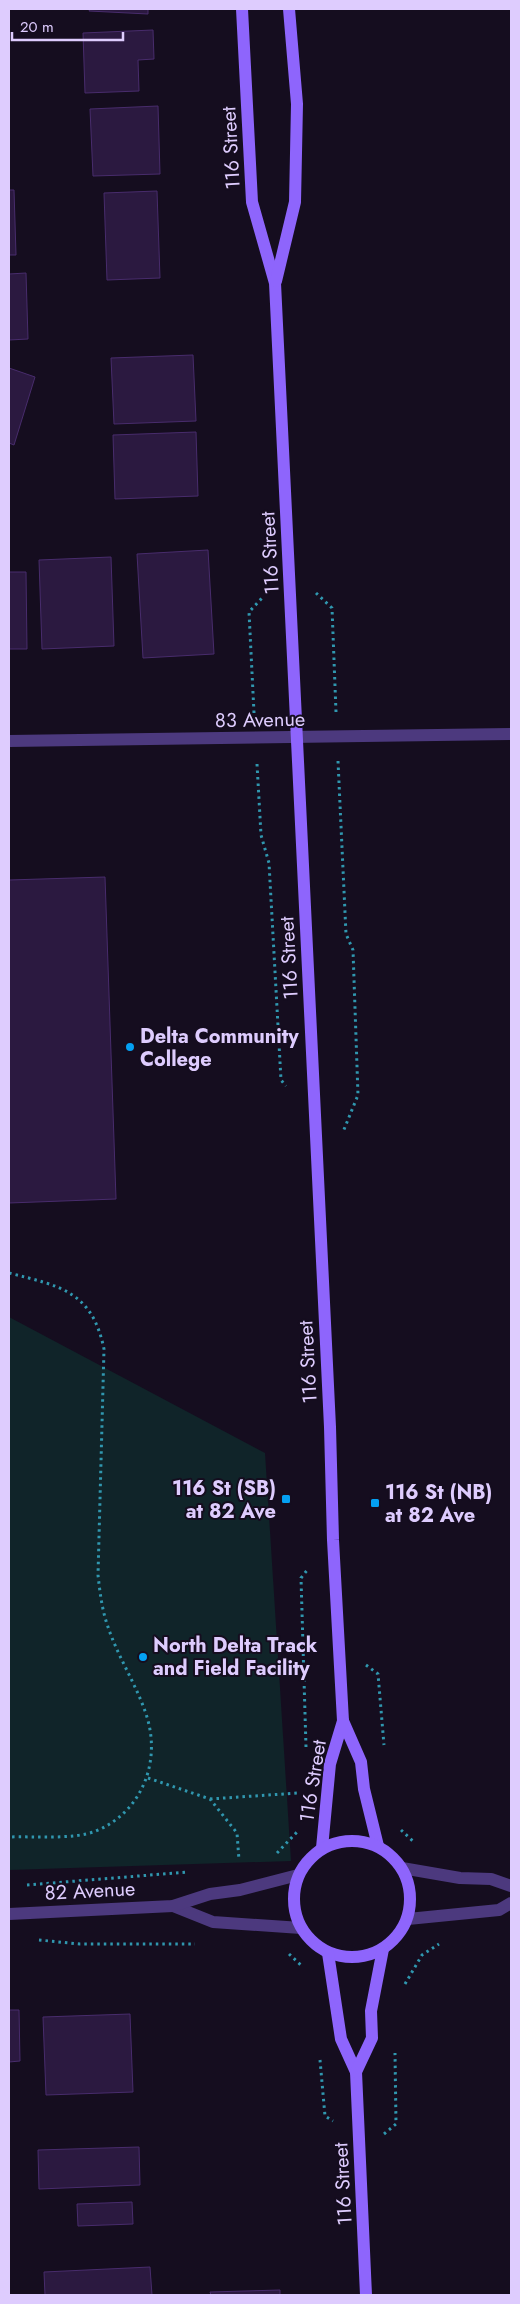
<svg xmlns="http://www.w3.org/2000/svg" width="520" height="2304" font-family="Jost,sans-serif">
<rect width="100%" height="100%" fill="#150d1f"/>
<polygon fill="#102429" points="9,1317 265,1453 291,1861 9,1870"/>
<g fill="#2b1940" stroke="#482c6c">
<polygon points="90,9 148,9 148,14 89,11"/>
<polygon points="153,30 154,59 138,60 139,91 85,93 83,33"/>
<polygon points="158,106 160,174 93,176 90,109"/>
<polygon points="9,190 14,190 16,255 9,255"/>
<polygon points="157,191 160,278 107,280 104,193"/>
<polygon points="26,273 28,339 9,340 9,274"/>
<polygon points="193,355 196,421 114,424 111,358"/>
<polygon points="9,368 35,377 14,445 9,443"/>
<polygon points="196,432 198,496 115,499 113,435"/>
<polygon points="208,550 214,654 143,658 137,554"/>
<polygon points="111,557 114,646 42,649 39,560"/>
<polygon points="9,572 26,572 27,649 9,649"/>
<polygon points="105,877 116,1199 9,1203 9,880"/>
<polygon points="9,2010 19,2010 20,2061 9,2062"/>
<polygon points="130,2014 133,2092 46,2095 43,2017"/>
<polygon points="139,2147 140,2185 39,2189 38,2150"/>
<polygon points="132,2202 133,2224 78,2226 77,2204"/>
<polygon points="150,2267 152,2295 45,2295 44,2272"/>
<polygon points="280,2290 280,2295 211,2295 210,2292"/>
</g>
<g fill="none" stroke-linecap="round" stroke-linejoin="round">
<g stroke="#3097af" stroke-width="3" stroke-dasharray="2.5 4" stroke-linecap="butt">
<polyline points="316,593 332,608 336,712"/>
<polyline points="254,713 249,612 263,597"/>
<polyline points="338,761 346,934 353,950 358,1095 343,1132"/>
<polyline points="257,764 261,835 269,863 281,1080 286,1086"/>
<path d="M9,1273c51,13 83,18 95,76l-6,226c2,18 4,35 10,52 10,30 28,57 38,87 16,47 -4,98 -50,117 -23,9 -62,5 -87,6"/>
<polyline points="366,1665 378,1674 384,1745"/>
<polyline points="306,1747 301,1578 308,1569"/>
<polyline points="148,1778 210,1799 237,1833 239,1860"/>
<polyline points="210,1799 298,1793"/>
<polyline points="401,1830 415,1843"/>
<polyline points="277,1853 297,1832"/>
<polyline points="27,1885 188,1872"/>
<polyline points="39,1940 80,1944 195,1944"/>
<polyline points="289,1954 303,1967"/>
<polyline points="405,1984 422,1955 439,1944"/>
<polyline points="320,2060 325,2116 333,2121"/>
<polyline points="384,2134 396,2124 395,2053"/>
</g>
<g stroke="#4c397e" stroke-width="12">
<polyline points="9,741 511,734"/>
<polyline points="402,1868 460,1878 491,1879 511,1886"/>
<polyline points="173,1906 213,1922 301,1928"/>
<polyline points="9,1914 173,1906 210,1894 240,1890 298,1875"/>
<polyline points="408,1919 499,1910 511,1903"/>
</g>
<g stroke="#8e65fc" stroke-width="12">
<polyline points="242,9 252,202 275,283 330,1427 333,1540 343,1721 330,1764 322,1848"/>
<polyline points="276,281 295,202 297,104 289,9"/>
<polyline points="343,1721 361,1762 364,1789 378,1846"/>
<circle cx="352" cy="1899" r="58"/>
<polyline points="328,1953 341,2039 356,2072 366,2295"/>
<polyline points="356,2072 372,2038 371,2011 383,1949"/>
</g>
</g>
<g fill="#04a0f2" stroke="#150d1f" stroke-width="2">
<circle cx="130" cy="1047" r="5"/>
<rect x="281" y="1494" width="10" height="10" rx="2.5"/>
<rect x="370" y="1498" width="10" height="10" rx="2.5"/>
<circle cx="143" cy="1657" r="5"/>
</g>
<g text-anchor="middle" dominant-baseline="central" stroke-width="4" stroke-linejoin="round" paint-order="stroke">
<g font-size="20" fill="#deccfe" stroke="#150d1f">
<text transform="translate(231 148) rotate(-93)">116 Street</text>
<text transform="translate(270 553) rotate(-93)">116 Street</text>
<text transform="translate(260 720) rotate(-1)">83 Avenue</text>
<text transform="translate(289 958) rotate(-93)">116 Street</text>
<text transform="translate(308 1362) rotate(-93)">116 Street</text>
<text transform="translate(313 1781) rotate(-81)">116 Street</text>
<text transform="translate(90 1891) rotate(-3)">82 Avenue</text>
<text transform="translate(343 2184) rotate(-93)">116 Street</text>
</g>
<g font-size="20" font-weight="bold" fill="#deccfe" stroke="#150d1f" text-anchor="start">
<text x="140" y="1036">Delta Community<tspan x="140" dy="23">College</tspan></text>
<text x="276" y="1488" text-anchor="end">116 St (SB)<tspan x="276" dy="23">at 82 Ave</tspan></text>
<text x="385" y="1492">116 St (NB)<tspan x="385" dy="23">at 82 Ave</tspan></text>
<text x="153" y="1645">North Delta Track<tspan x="153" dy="23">and Field Facility</tspan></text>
</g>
</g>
<rect width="520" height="2304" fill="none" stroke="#deccfe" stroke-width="20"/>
<path d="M12 32v8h111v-8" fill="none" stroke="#deccfe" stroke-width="2.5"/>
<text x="20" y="32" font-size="15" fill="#deccfe" stroke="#150d1f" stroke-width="4" paint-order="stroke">20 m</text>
</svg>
